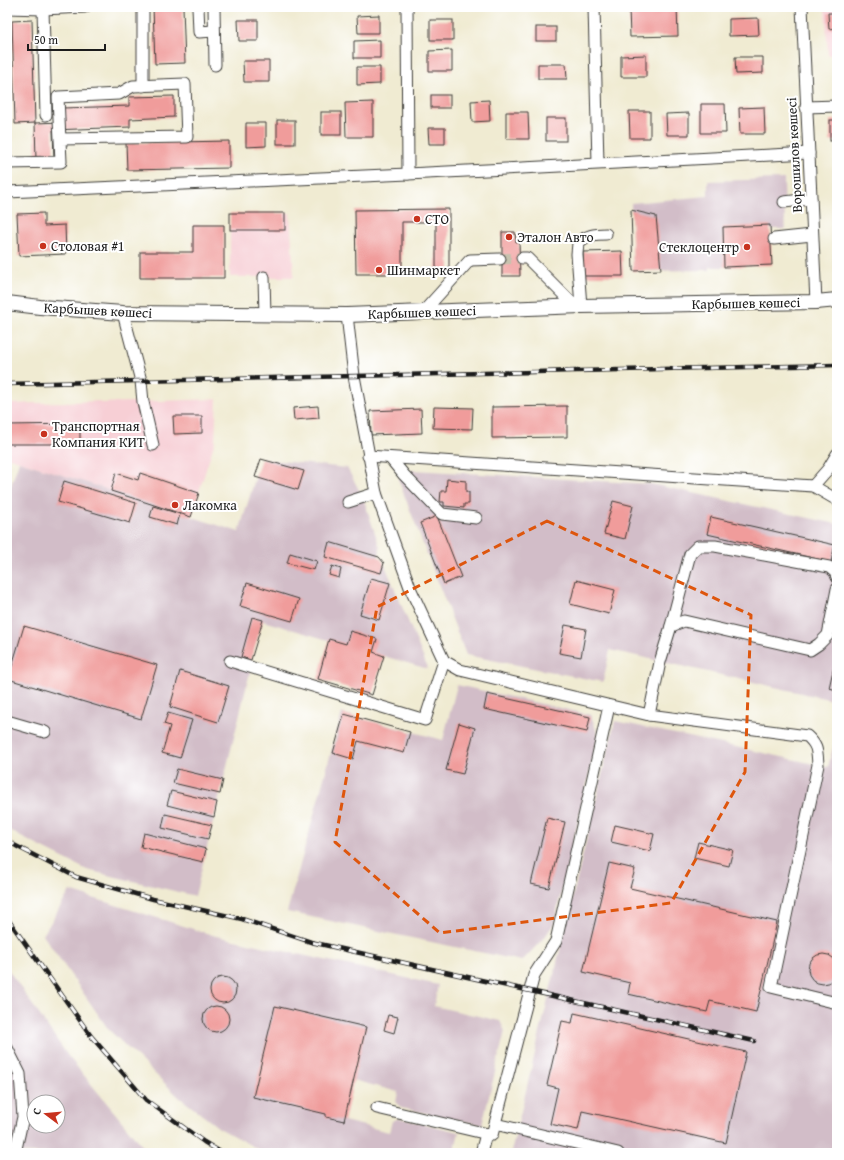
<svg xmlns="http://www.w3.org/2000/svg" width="844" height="1160" font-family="'Gentium Book Plus',serif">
<rect width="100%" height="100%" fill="#fff"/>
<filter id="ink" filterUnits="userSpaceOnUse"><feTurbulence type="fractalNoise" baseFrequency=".025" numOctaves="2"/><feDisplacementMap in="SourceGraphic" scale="8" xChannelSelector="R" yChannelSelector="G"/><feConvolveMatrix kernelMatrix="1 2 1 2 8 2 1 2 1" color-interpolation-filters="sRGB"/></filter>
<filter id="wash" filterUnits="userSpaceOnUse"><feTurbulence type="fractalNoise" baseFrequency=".012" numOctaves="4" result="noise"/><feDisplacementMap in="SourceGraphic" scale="16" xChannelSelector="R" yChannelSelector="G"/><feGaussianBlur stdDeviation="0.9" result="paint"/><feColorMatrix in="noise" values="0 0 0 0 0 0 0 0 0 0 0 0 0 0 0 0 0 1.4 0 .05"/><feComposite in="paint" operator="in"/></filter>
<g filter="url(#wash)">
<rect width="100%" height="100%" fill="#f0ebd2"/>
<g fill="#f7cfd5">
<polygon points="825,7 837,7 837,55 828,55"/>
<polygon points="230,213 290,213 294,277 230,277"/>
<polygon points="217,399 215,441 191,517 7,457 7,404 101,401 100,403"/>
</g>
<g fill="#d2bdc8" fill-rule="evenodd">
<polygon points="784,179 785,229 770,229 770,225 723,227 724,267 710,267 710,270 633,271 631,203 708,196 708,181"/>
<polygon points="261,459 347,468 363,497 380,548 379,557 384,563 428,669 263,621 251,660 250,672 195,896 87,870 21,837 7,828 7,498 19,461 239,532"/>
<polygon points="413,470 651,484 837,524 837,701 610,650 603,682 466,655 398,479"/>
<polygon points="457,685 591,715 598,736 554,923 545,937 522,961 287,912 342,713 443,740"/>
<polygon points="615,721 828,767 837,733 837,1153 511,1153"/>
<polygon points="70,891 216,936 438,985 434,1006 500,1021 505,1031 482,1125 401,1108 396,1102 398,1092 353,1080 344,1121 389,1132 392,1121 399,1118 459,1132 454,1153 265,1153 219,1128 179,1097 109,1030 43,935"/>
<path d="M7,968l61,88 80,97h-141zM34,1102h24v24h-24z"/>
</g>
<g id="blocks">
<g fill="#f09c9b">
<polygon points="153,7 183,7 185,63 155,64"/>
<polygon points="677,7 678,36 630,37 629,8"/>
<polygon points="828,13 836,13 837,28 829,29"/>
<polygon points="379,15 379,33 358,33 357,16"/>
<polygon points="758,18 759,35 729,36 729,19"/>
<polygon points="32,20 35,123 15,124 12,21"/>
<polygon points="238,20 258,20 258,41 239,41"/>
<rect x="430" y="20" width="23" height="20"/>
<rect x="536" y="27" width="20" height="14"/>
<polygon points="380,40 380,58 354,58 354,41"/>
<polygon points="452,50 452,71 429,71 429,51"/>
<polygon points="646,55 646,77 621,77 621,56"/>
<polygon points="735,57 763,57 763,73 736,74"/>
<polygon points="243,61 269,61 269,82 244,82"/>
<polygon points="538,64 566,64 567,79 538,79"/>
<polygon points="357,67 380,67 380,84 357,85"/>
<rect x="431" y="95" width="19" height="13"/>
<polygon points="174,96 174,117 130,119 130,127 53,130 54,160 36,160 35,123 63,122 62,108 129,106 129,97"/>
<polygon points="489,100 490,121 472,122 471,101"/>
<polygon points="373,102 373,137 346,137 345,103"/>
<polygon points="701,104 725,104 726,133 701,133"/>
<polygon points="764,107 765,134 740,134 739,108"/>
<polygon points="629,111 650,111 650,138 630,138"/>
<rect x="321" y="112" width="20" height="23"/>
<polygon points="506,112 528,112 529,139 506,139"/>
<polygon points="689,113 689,135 667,135 666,114"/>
<rect x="546" y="118" width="20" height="23"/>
<rect x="277" y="120" width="18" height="24"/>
<rect x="830" y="120" width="7" height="21"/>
<polygon points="246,123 266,123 266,146 246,147"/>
<polygon points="428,128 445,128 445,144 429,144"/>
<polygon points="229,141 229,168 127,170 126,143"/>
<polygon points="449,209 449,273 436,273 436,222 402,222 402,274 356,274 355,210"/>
<polygon points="631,210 656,216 661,270 633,271"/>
<polygon points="44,213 44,226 65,225 66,254 19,256 17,214"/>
<rect x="230" y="213" width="55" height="17"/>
<polygon points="193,225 224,225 224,278 140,278 140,252 193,252"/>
<polygon points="770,225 772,265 724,267 723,227"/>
<polygon points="502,232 515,232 516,242 519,241 520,276 502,276"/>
<polygon points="622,251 623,276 584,276 583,252"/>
<polygon points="318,406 319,418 294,420 293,408"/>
<polygon points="567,406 567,437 492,438 492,407"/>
<polygon points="434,407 473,408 472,429 433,428"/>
<polygon points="421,409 422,433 371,435 370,411"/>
<polygon points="173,416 202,416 202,433 174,434"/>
<polygon points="80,424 80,444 7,444 7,425"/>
<polygon points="261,459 304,471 298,490 255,477"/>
<polygon points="116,473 138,480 140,473 199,493 191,517 111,491"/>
<polygon points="447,479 466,481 466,492 469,492 469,504 464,504 464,508 444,506 444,502 440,502 441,491 446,491"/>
<polygon points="64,481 136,503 130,523 58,502"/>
<polygon points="613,501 633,506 625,539 604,534"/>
<polygon points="153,506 180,514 177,525 150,517"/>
<polygon points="437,516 461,577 444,584 420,523"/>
<polygon points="711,517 835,545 831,562 707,534"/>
<polygon points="329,542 379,557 384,563 381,573 325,557"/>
<polygon points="290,553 317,561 314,570 287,563"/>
<polygon points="332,566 341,569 339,578 329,575"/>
<polygon points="371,578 390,583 379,620 360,614"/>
<polygon points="576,580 615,590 609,614 570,604"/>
<polygon points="247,583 299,599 292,621 240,606"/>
<polygon points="252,617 263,620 251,660 241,657"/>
<polygon points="565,625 586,629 581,657 559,653"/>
<polygon points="24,626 157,665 141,719 8,679"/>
<polygon points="350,631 377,639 373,652 384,656 372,695 318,679 329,639 346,644"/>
<polygon points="836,657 837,657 837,690 829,688"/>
<polygon points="180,671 229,686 218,722 170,707"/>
<polygon points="487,694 590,717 587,732 484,709"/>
<polygon points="168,713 192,720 180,758 162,753 170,726 164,724"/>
<polygon points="344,714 410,732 404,753 358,741 353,759 333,753"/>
<polygon points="459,723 475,728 463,774 446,770"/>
<polygon points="177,769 223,780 220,794 173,783"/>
<polygon points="171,791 217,802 214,817 167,805"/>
<polygon points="165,814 212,825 208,839 162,828"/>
<polygon points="547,818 565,822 549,888 531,884"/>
<polygon points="615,825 654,834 650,851 611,842"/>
<polygon points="144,833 206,849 203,862 141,847"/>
<polygon points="698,842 733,850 729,866 694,858"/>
<polygon points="609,863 635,869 630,888 777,922 756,1012 710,1001 707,1012 628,994 630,983 583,972"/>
<circle cx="823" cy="969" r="15"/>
<circle cx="223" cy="990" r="13"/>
<circle cx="216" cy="1019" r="13"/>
<polygon points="275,1006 366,1027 344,1121 326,1117 326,1114 253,1097"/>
<polygon points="574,1013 746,1052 726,1143 582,1111 578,1130 550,1124 558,1088 547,1085 562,1021 572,1023"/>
<polygon points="388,1015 398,1017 394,1033 384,1030"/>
</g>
</g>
</g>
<g filter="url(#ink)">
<use href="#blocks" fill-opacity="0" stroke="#3c3b37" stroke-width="1"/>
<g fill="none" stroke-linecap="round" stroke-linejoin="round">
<polyline stroke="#c6c2ae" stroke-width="11" stroke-dasharray="11 5.5" stroke-linecap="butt" points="500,259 522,258"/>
<g stroke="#3c3b37" stroke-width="13">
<g id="minor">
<polyline points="143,7 143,86"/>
<polyline points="198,7 199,32 214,31"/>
<polyline points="214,7 215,65"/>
<polyline points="407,7 408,174"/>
<polyline points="594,7 598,163"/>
<polyline points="802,7 816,302"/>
<polyline points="7,8 43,9 85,7"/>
<polyline points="43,9 46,115"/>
<polyline points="806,107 837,106"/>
<polyline points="7,163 61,162 58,97 119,94 133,86 185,84 187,137 60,139"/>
<polyline points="7,192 408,174 809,153"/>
<polyline points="784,202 811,199"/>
<polyline points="774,239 812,235"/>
<polyline points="522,258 527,258 575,306"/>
<polyline points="264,277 265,315"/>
<path d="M581,306l-4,-52 1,-11c9,-8 16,-9 28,-9"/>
<polyline points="423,312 470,260 500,259"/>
<polyline points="123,313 141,381 143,402 153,445"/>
<path d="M347,315l7,61 22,117 35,97 33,71 16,9 189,45 158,21c11,10 10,15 11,29l-47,222 66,16"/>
<polyline points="368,456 813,486 828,469 837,454"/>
<polyline points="390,458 404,475 442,514 476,518"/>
<polyline points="813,486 837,500"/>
<polyline points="348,502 376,493"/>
<polyline points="671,626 684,621 810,650 819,644 828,635 837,589"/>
<polyline points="230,661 425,720 444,661"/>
<polyline points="649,715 660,662 671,626 690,554 698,546 715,546 829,567 835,572 837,577"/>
<polyline points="7,721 45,732"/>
<polyline points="7,1048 20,1074 23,1117 15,1153"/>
<polyline points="377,1108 492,1135 534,975 556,941 609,706"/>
<polyline points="495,1124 618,1153"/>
<polyline points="481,1153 486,1134"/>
</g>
</g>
<g stroke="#3c3b37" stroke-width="16">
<polyline id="major" points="7,303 40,307 123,313 347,315 581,306 816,302 837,300"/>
</g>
<use href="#minor" stroke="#fff" stroke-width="11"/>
<use href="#major" stroke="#fff" stroke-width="14"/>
<g stroke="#1c1c1c" stroke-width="4.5">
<g id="rail">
<polyline points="7,384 837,365"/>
<polyline points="7,840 16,846 76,877 153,899 242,919 311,942 754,1041"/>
<polyline points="7,918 91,1036 146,1100 204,1142 222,1153"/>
</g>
</g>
<use href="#rail" stroke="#fff" stroke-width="3" stroke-dasharray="9" stroke-linecap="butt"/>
</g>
</g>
<path fill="none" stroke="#de560d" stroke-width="3" stroke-dasharray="8 5" stroke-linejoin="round" d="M547,521l204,94 -6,157 -74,131 -231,30 -105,-91 42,-235z"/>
<g fill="#c8321e" stroke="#fff" stroke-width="1.5">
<circle cx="417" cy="219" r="4"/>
<circle cx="509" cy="237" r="4"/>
<circle cx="43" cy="246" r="4"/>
<circle cx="747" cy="247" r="4"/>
<circle cx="379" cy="270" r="4"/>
<circle cx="44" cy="434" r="4"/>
<circle cx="175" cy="505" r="4"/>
</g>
<g text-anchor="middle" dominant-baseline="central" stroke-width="4" stroke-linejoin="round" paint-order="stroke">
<g font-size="14" fill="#1c1c1c" stroke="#fff">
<text transform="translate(794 155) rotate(-93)">Ворошилов көшесі</text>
<text transform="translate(746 303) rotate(-1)">Карбышев көшесі</text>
<text transform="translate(98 310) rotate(3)">Карбышев көшесі</text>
<text transform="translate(422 312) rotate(-2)">Карбышев көшесі</text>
</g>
<g font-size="14" fill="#1c1c1c" stroke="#fff" text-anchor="start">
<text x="425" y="219">СТО</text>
<text x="517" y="237">Эталон Авто</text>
<text x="51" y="246">Столовая #1</text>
<text x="739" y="247" text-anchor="end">Стеклоцентр</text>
<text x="387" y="270">Шинмаркет</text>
<text x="52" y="426">Транспортная<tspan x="52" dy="16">Компания КИТ</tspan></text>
<text x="183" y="505">Лакомка</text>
</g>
</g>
<rect width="844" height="1160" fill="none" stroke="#fff" stroke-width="24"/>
<g transform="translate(46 1114) rotate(286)"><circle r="19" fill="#ffffff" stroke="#a4a4a4"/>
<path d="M0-3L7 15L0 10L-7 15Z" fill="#c8321e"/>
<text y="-6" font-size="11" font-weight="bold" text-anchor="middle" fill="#1c1c1c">С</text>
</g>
<path d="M28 44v6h77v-6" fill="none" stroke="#1c1c1c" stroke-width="2"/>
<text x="34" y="44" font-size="12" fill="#1c1c1c" stroke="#ffffff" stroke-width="3" paint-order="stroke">50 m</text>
</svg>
